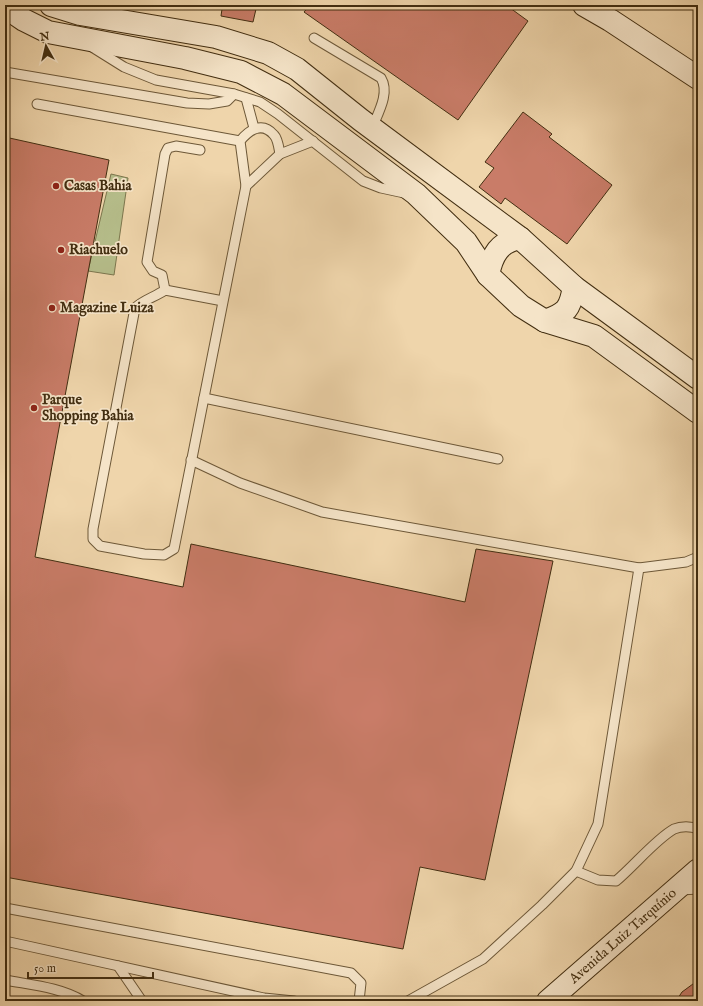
<svg xmlns="http://www.w3.org/2000/svg" width="703" height="1006" font-family="'IM FELL English',serif">
<rect width="100%" height="100%" fill="#efd5ab"/>
<filter id="stains"><feTurbulence type="fractalNoise" baseFrequency=".005" numOctaves="4"/><feColorMatrix values="0 0 0 0 .2 0 0 0 0 .09 0 0 0 0 .02 0 0 0 .5 -.17"/></filter>
<radialGradient id="worn" r=".72"><stop offset=".6" stop-color="#630" stop-opacity="0"/><stop offset="1" stop-color="#630" stop-opacity=".3"/></radialGradient>
<polygon fill="#b6be8b" stroke="#7c764e" points="111,174 128,178 114,275 88,271"/>
<g fill="#c97c68" stroke="#422e11">
<polygon points="198,5 244,5 244,7 256,9 253,22 221,16 222,9"/>
<polygon points="310,5 506,5 528,21 458,120 304,12"/>
<polygon points="5,87 9,87 5,109"/>
<polygon points="523,112 552,134 549,137 612,185 567,244 505,198 501,204 479,187 494,168 485,162"/>
<polygon points="5,137 109,160 35,557 183,587 191,544 465,602 476,549 553,561 485,880 420,867 403,949 5,877"/>
<polygon points="697,981 698,1001 676,1001 682,992"/>
</g>
<g fill="none" stroke-linecap="round" stroke-linejoin="round">
<g stroke="#6d5838" stroke-width="11">
<g id="lane">
<path d="M314,38l67,40c9,15 -3,35 -9,50"/>
<polyline points="92,47 124,67 156,80 234,94 260,102 278,114 363,181 381,188 404,193"/>
<polyline points="5,72 187,103 209,104 227,101 234,94"/>
<polyline points="246,98 254,128"/>
<polyline points="37,104 240,141"/>
<path d="M246,186l-6,-45c9,-11 22,-20 34,-6 4,4 5,14 6,19"/>
<polyline points="165,290 162,275 153,271 147,262 165,154 168,148 176,146 200,150"/>
<path d="M223,301l-58,-11c-10,7 -22,10 -30,18l-42,221v10l7,7 44,8 20,1 10,-6 72,-363 34,-32 33,-13"/>
<polyline points="204,398 498,459"/>
<polyline points="191,460 240,483 322,512 639,568 686,562 698,557"/>
<path d="M576,871l22,9 18,1c18,-15 40,-42 58,-52 7,-3 17,-3 24,0"/>
<polyline points="681,890 698,889"/>
<polyline points="5,908 351,973 361,983 359,1001"/>
<polyline points="5,941 264,998 294,1001"/>
<polyline points="118,966 142,1001"/>
<path d="M5,980c26,5 55,7 78,21"/>
<polyline points="408,1001 483,959 542,905 576,871 598,824 639,568"/>
</g>
</g>
<g stroke="#422e11" stroke-width="24">
<g id="secondary">
<polyline points="51,5 80,14 216,37 268,53 297,69 361,120 520,238 574,287 698,378"/>
<polyline points="584,5 610,20 698,78"/>
<polyline points="5,7 24,20 48,32 185,58 241,72 283,94 416,194 466,242 488,275 521,306 545,321 594,336 698,412"/>
<path d="M488,275c4,-20 11,-33 32,-37"/>
<path d="M545,321c22,-8 25,-12 29,-34"/>
<polyline points="548,1001 698,870"/>
</g>
</g>
<use href="#lane" stroke="#f5e4c8" stroke-width="9"/>
<use href="#secondary" stroke="#f5e4c8" stroke-width="22"/>
</g>
<g fill="#8f2418" stroke="#f5e4c8" stroke-width="1.5">
<circle cx="56" cy="186" r="4"/>
<circle cx="61" cy="250" r="4"/>
<circle cx="52" cy="308" r="4"/>
<circle cx="34" cy="408" r="4"/>
</g>
<g text-anchor="middle" dominant-baseline="central" stroke-width="3.5" stroke-linejoin="round" paint-order="stroke">
<g font-size="14" font-weight="bold" fill="#422e11" stroke="#f5e4c8" text-anchor="start">
<text x="64" y="186">Casas Bahia</text>
<text x="69" y="250">Riachuelo</text>
<text x="60" y="308">Magazine Luiza</text>
<text x="42" y="400">Parque<tspan x="42" dy="16">Shopping Bahia</tspan></text>
</g>
<g font-size="14" fill="#422e11" stroke="#f5e4c8">
<text transform="translate(623 936) rotate(-41)">Avenida Luiz Tarquínio</text>
</g>
</g>
<rect width="703" height="1006" fill="none" stroke="#efd5ab" stroke-width="20"/>
<rect x="6" y="6" width="691" height="994" fill="none" stroke="#422e11" stroke-width="2"/>
<rect x="10" y="10" width="683" height="986" fill="none" stroke="#422e11"/>
<g transform="translate(46 46) rotate(352)" stroke="#f5e4c8" stroke-width="3" paint-order="stroke">
<path d="M0-3L7 15L0 10L-7 15Z" fill="#422e11"/>
<text y="-6" font-size="11" font-weight="bold" text-anchor="middle" fill="#422e11">N</text>
</g>
<path d="M28 972v6h125v-6" fill="none" stroke="#422e11" stroke-width="2"/>
<text x="34" y="972" font-size="12" fill="#422e11" stroke="#f5e4c8" stroke-width="3" paint-order="stroke">50 m</text>
<rect width="100%" height="100%" filter="url(#stains)"/>
<rect width="100%" height="100%" fill="url(#worn)"/>
</svg>
